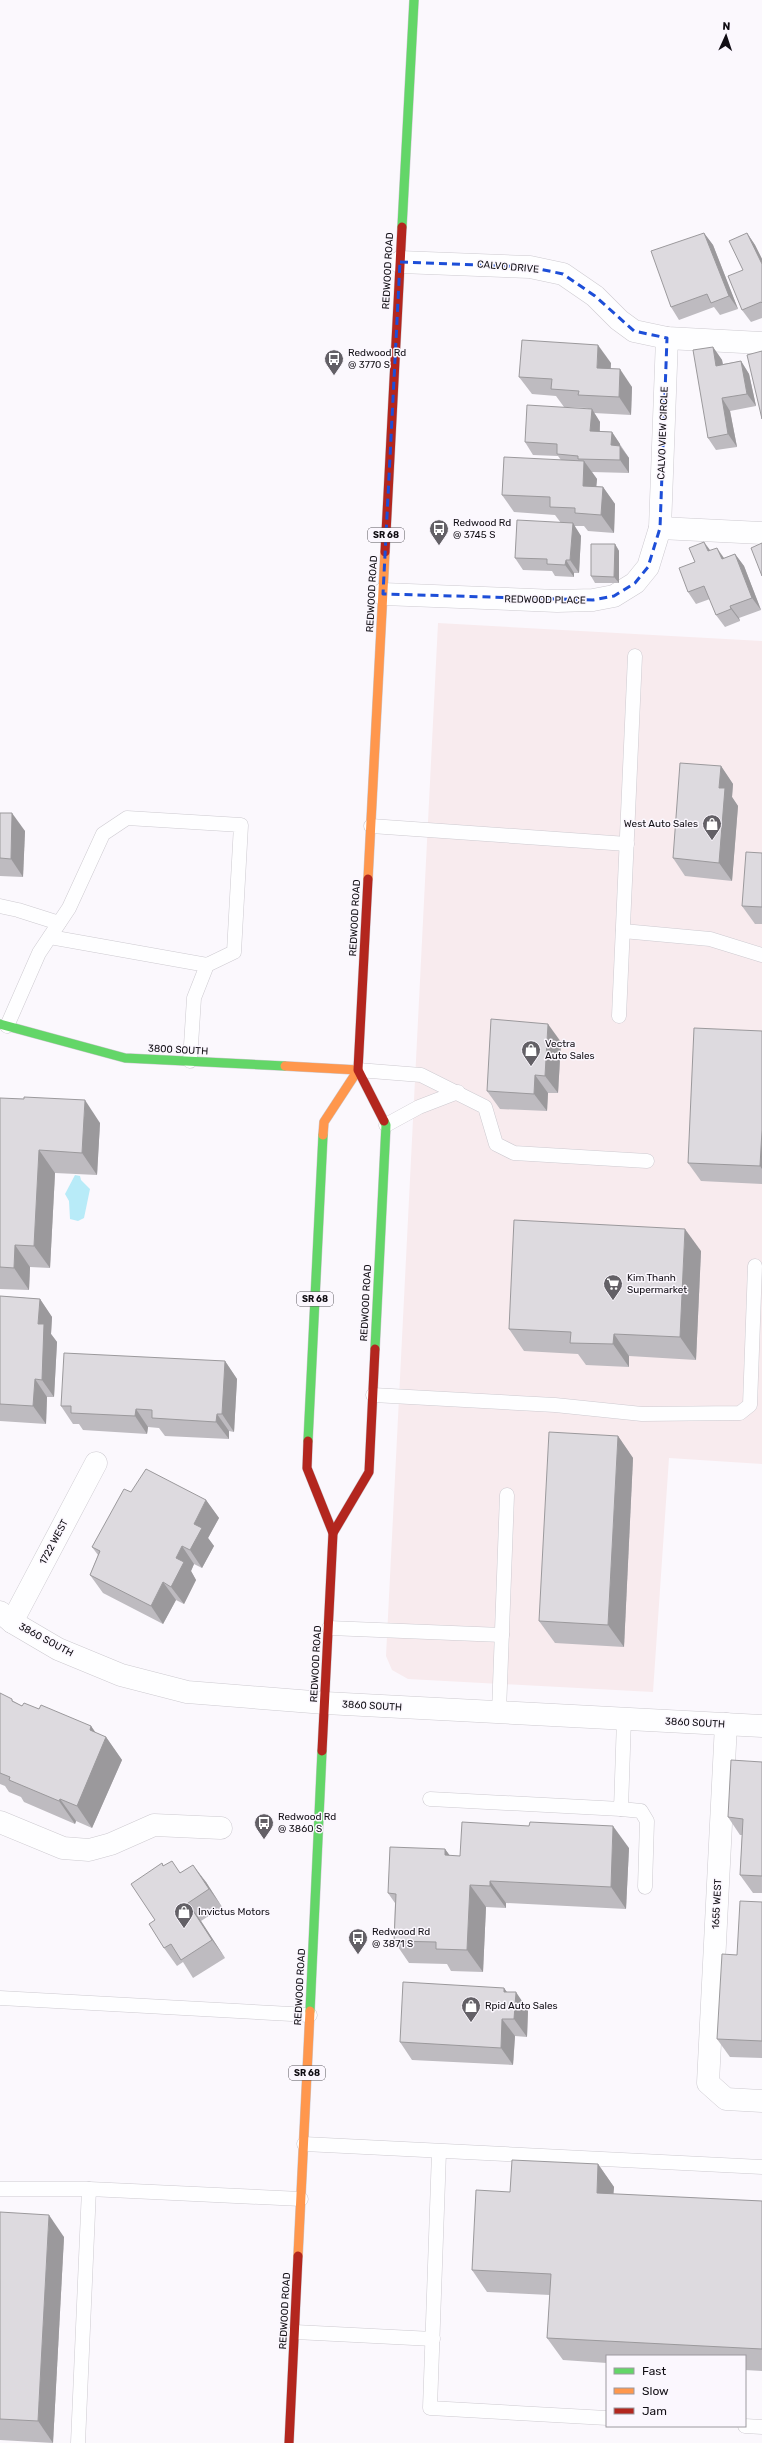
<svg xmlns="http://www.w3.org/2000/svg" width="762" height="2443" font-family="Rubik,sans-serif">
<rect width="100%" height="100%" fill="#fbf8fd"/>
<polygon fill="#f8ebee" points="438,623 762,641 762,1464 669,1458 653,1692 408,1679 392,1670 386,1656"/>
<polygon fill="#b8ebf8" points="75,1175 80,1176 81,1180 90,1189 84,1218 78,1221 70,1219 69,1201 65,1194"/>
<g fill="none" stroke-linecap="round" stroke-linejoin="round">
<g stroke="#cdcad0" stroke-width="15">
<g id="lane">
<polyline points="371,826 627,844"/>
<polyline points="0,906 18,910 59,923"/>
<polyline points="623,931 710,939 762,955"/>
<polyline points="50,937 207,965"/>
<polyline points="619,1016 635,656"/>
<polyline points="7,1026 39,953 69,908 103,834 127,818 241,825 234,952 207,965 194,998 190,1061"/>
<polyline points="358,1070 421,1075 485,1107 496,1144 514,1153 647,1161"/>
<polyline points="386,1125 419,1107 458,1092"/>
<polyline points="373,1395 555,1405 642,1414 740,1413 750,1405 755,1266"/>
<polyline points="329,1628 502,1635"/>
<polyline points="499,1712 507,1495"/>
<polyline points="430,1799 621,1809 624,1719"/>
<polyline points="621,1809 641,1811 647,1821 645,1887"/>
<polyline points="0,1998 310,2015"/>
<polyline points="304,2144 762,2167"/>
<polyline points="439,2152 430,2408 607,2418"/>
<polyline points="0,2189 89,2189"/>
<polyline points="295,2332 433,2339"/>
<polyline points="745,2426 762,2427"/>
<polyline points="78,2443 89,2189 301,2199"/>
</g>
</g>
<g stroke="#cdcad0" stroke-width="23">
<g id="street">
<polyline points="400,262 530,267 563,274 595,296 619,320 634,331 667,338 762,343"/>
<polyline points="660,528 762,533"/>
<polyline points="383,594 557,601 593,600 614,596 635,583 648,567 660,528 667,338"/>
<polyline points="0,1612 12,1622 58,1649 121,1675 187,1692 325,1703 762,1726"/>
<polyline points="12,1622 96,1463"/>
<polyline points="726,1724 708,2083 726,2099 762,2101"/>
<polyline points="0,1822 63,1848 89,1850 111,1844 154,1825 221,1828"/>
</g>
</g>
<g stroke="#cdcad0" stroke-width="10">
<g id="fast">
<polyline points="402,227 414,0"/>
<polyline points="0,1024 125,1058 285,1066"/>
<polyline points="375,1349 386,1125 384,1121"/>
<polyline points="308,1441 323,1135"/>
<polyline points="310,2011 322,1751"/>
</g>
</g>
<g stroke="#cdcad0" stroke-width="10">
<g id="slow">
<polyline points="368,879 385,552"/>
<polyline points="285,1066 358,1070"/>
<polyline points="323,1135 324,1122 358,1070"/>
<polyline points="298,2256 310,2011"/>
</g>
</g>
<g stroke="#cdcad0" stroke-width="10">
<g id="jam">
<polyline points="385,552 402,227"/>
<polyline points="368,879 358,1070 384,1121"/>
<polyline points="308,1441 307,1468 333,1533 322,1751"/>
<polyline points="333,1533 369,1472 375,1349"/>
<polyline points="289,2443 298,2256"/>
</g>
</g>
<use href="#lane" stroke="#fefeff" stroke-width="14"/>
<use href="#street" stroke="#fefeff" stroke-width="22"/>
<use href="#fast" stroke="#63d668" stroke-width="9"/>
<use href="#slow" stroke="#ff974d" stroke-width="9"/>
<use href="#jam" stroke="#b3261e" stroke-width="9"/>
</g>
<g fill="#bebbc0">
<polygon points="704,233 713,245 738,309 720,315 714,307 679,320 671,307"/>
<polygon points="747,233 755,245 762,259 762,318 751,322 742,310 743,270"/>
<polygon points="713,347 722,360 723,364 741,361 749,374 756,406 730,411 737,447 716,450 708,438"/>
<polygon points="611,363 611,369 632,387 631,415 594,413 600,422 600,431 612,432 629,458 629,473 592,472 597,479 596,486 603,487 615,504 614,533 588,531 584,526 574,526 581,536 579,573 574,573 574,577 555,576 552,571 523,570 515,558 561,523 555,515 514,512 502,495 561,460 558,456 533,455 525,442 588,409 587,408 564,407 556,396 532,394 519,377"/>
<polygon points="615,544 619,551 619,583 595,583 591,576"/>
<polygon points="711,551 724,558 735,554 744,566 761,610 739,618 740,621 725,627 716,615 710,599 696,604 688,592 695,562"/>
<polygon points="721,766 733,784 732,797 738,806 732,881 685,876 673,858"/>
<polygon points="0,813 25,831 23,877 0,876"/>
<polygon points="762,853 762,924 755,924 742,906"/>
<polygon points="762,1031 762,1184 701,1181 688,1163"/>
<polygon points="561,1042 558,1093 548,1093 547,1111 500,1109 487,1091"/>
<polygon points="0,1098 100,1123 97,1175 55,1173 50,1268 30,1267 29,1290 0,1289"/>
<polygon points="701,1251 696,1360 629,1356 629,1367 586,1365 578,1354 524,1351 509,1329"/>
<polygon points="0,1296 40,1299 52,1317 51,1334 57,1342 54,1397 47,1397 46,1424 0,1421"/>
<polygon points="225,1361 237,1379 234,1432 229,1431 229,1439 165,1436 159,1428 148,1427 147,1434 83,1430 79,1424 73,1424 61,1406"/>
<polygon points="618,1436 633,1458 624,1647 555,1643 539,1621"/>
<polygon points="131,1492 206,1500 219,1518 208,1538 214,1546 202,1568 194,1564 191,1571 196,1580 184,1604 176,1600 163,1624 103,1593 90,1575 98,1555 92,1547"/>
<polygon points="0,1693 15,1702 22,1706 39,1709 91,1726 96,1733 106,1737 122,1760 92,1828 76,1821 75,1824 24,1802 21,1797 9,1792 5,1786 0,1784"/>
<polygon points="762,1762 762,1893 753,1893 740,1875 742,1835 740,1835 728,1817"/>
<polygon points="629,1848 626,1909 506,1903 506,1908 486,1907 483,1972 451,1971 447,1964 409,1963 394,1941 395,1903 388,1893 445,1849 450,1856 460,1856"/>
<polygon points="162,1863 164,1866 206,1882 222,1907 201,1921 225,1958 193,1978 183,1962 177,1966 164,1948 155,1920"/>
<polygon points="762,1902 762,2058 730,2057 717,2039 737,1955"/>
<polygon points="504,1988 507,1992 528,2010 527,2037 515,2036 513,2065 412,2060 400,2042"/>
<polygon points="598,2164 614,2187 613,2194 762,2201 762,2371 745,2370 745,2356 607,2356 607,2363 563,2360 547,2338 550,2295 487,2292 472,2270 510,2192"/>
<polygon points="0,2212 64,2237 53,2443 0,2440"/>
</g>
<g fill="#9b999c">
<polygon points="704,233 713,245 738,309 729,296"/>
<polygon points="747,233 755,245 762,259 762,264"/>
<polygon points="598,345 611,363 609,386 597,368"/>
<polygon points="713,347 722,360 725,378 716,366"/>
<polygon points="741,361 749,374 756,406 747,394"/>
<polygon points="620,369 632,387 631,415 619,397"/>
<polygon points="722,398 730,411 737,447 728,434"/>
<polygon points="592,409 600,422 599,443 590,431"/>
<polygon points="612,432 620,444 620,458 611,445"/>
<polygon points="620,446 629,458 629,473 620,460"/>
<polygon points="584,461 597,479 595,503 583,486"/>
<polygon points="603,487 615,504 614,533 601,515"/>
<polygon points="573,523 581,536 579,573 570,560"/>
<polygon points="704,542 713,554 708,551"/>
<polygon points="615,544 619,551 619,583 614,577"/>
<polygon points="717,548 726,561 722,559"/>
<polygon points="735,554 744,566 761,610 752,598"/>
<polygon points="566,560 574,573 574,577 565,565"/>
<polygon points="730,606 739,618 740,621 731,609"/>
<polygon points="721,766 733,784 732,797 738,806 732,881 719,863 719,788"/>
<polygon points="12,813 25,831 23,877 11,859"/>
<polygon points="548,1024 561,1042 558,1093 545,1076"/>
<polygon points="535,1075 548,1093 547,1111 534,1094"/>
<polygon points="85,1100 100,1123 97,1175 82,1153"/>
<polygon points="762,1130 762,1169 760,1166"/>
<polygon points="39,1150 55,1173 50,1268 34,1246"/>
<polygon points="685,1229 701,1251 696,1360 680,1337"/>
<polygon points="15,1245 30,1267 29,1290 14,1268"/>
<polygon points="40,1299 52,1317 51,1334 57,1342 54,1397 42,1380 38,1324"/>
<polygon points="614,1334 629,1356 629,1367 613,1344"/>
<polygon points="225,1361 237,1379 234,1432 222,1414"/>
<polygon points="35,1379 47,1397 46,1424 33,1406"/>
<polygon points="136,1409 148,1427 147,1434 135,1416"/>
<polygon points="217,1414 229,1431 229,1439 216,1422"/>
<polygon points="618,1436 633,1458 624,1647 608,1625"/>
<polygon points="206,1500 219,1518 208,1538 214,1546 202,1568 190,1550 194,1524"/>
<polygon points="182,1546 194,1564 191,1571 196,1580 184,1604 171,1587 176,1558"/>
<polygon points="163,1582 176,1600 163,1624 151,1606"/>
<polygon points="91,1726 103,1744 106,1737 122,1760 92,1828 77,1806 90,1730"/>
<polygon points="60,1799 76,1821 75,1824 59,1801"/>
<polygon points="613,1826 629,1848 626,1909 611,1887"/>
<polygon points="445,1849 461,1871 445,1855"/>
<polygon points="193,1865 206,1882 222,1907 209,1889"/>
<polygon points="490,1881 506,1903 506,1908 490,1886"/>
<polygon points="470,1885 486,1907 483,1972 467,1950"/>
<polygon points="188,1903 201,1921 225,1958 212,1940"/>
<polygon points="504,1988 515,2004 516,1992 528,2010 527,2037 514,2019 504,1992"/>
<polygon points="502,2019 515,2036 513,2065 501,2048"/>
<polygon points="598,2164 614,2187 612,2215 597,2193"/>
<polygon points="49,2215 64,2237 53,2443 38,2421"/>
</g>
<g fill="#dddadf" stroke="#9b999c">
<polygon points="704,233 729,296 711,303 707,294 671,307 651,251"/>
<polygon points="747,233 762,264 762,303 761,302 742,310 728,276 743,270 729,241"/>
<polygon points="522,340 598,345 597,368 620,369 619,397 578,395 579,391 551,389 552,379 519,377"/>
<polygon points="713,347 716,366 741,361 747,394 722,398 728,434 708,438 693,350"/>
<polygon points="762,351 762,419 747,355"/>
<polygon points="527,405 592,409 590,431 612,432 611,445 620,446 620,460 578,459 578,456 557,454 557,444 525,442"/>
<polygon points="504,457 584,461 583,486 603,487 601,515 575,513 575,508 550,507 550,497 502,495"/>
<polygon points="517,520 573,523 570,560 566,560 565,565 547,564 547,559 515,558"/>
<polygon points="704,542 708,551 717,548 722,559 735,554 752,598 730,606 731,609 716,615 704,586 688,592 679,568 695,562 689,548"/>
<polygon points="762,543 762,576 751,548"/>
<polygon points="591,544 615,544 614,577 591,576"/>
<polygon points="680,763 721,766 719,788 725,788 719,863 673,858"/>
<polygon points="0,813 12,813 11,859 0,858"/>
<polygon points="746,852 762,853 762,907 742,906"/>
<polygon points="491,1019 548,1024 545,1076 535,1075 534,1094 487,1091"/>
<polygon points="694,1028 762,1031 762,1130 760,1166 688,1163"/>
<polygon points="24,1097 85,1100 82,1153 39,1150 34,1246 15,1245 14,1268 0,1267 0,1098 24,1099"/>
<polygon points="514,1220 685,1229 680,1337 614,1334 613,1344 570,1343 571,1332 509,1329"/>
<polygon points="0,1296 40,1299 38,1324 44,1324 42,1380 35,1379 33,1406 0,1404"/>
<polygon points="64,1353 225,1361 222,1414 217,1414 216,1422 152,1418 152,1410 136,1409 135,1416 71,1413 71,1406 61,1406"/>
<polygon points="549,1432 618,1436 608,1625 539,1621"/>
<polygon points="146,1469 206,1500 194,1524 202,1528 190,1550 182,1546 176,1558 184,1562 171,1587 163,1582 151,1606 90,1575 100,1551 92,1547 124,1489 131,1492"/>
<polygon points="0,1693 12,1699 12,1701 22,1706 24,1703 39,1709 41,1705 91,1726 90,1730 106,1737 77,1806 60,1799 59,1801 9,1780 10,1777 0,1773"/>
<polygon points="731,1760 762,1762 762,1876 740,1875 743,1819 728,1817"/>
<polygon points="462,1822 529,1826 530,1822 613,1826 611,1887 490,1881 490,1886 470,1885 467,1950 436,1949 436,1942 394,1941 396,1894 388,1893 390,1847 445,1849 445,1855 460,1856"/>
<polygon points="172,1861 180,1873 193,1865 209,1889 188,1903 212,1940 181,1960 171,1944 164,1948 149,1924 155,1920 131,1884 162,1863 163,1866"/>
<polygon points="740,1901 762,1902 762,2041 717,2039 722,1954 737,1955"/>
<polygon points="403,1982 504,1988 504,1992 516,1992 514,2019 502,2019 501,2048 400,2042"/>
<polygon points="512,2160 598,2164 597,2193 762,2201 762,2349 547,2338 551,2274 472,2270 476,2190 510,2192"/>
<polygon points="0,2212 49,2215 38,2421 0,2419"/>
</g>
<path fill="none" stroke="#1d4ed8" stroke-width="3" stroke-dasharray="8 5" stroke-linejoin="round" d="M400,262l130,5 33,7 32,22 39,35 33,7 -7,190 -12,39 -13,16 -21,13 -21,4 -210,-6z"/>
<defs>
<g id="bus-pin" transform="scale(1)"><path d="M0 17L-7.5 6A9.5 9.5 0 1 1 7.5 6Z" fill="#636066" stroke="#fbf7fe"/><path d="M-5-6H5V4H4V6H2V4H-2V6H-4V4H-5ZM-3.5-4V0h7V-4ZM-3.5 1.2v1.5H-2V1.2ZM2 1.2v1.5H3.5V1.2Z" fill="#fff"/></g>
<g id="shop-pin" transform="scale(1)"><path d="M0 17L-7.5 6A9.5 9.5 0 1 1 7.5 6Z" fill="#636066" stroke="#fbf7fe"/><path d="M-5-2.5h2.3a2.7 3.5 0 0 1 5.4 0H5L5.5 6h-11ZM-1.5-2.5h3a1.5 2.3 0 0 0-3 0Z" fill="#fff"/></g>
<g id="supermarket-pin" transform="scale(1)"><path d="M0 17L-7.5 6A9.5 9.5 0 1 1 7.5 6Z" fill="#636066" stroke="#fbf7fe"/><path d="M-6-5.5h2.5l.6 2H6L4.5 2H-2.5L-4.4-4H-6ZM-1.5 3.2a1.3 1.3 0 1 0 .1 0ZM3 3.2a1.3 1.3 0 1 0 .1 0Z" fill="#fff"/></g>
</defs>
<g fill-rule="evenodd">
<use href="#bus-pin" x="334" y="359"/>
<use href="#bus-pin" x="439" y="529"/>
<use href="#shop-pin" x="712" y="824"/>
<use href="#shop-pin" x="531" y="1050"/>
<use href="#supermarket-pin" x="613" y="1284"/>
<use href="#bus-pin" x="264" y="1823"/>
<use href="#shop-pin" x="184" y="1912"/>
<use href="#bus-pin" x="358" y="1938"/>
<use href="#shop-pin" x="471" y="2006"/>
</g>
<g text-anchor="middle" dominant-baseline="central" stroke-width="3" stroke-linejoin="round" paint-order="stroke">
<g fill="#fbf7fe" stroke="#57545a" stroke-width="1">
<rect x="368" y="528" width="36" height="14" rx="3"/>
<rect x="297" y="1292" width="36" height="14" rx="3"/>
<rect x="289" y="2066" width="36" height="14" rx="3"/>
</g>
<g font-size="9" font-weight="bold" fill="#110e14">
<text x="386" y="535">SR 68</text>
<text x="315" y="1299">SR 68</text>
<text x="307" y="2073">SR 68</text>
</g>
<g font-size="10" fill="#110e14" stroke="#fbf7fe">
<text transform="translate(508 267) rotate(5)">CALVO DRIVE</text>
<text transform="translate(388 271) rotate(-87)">REDWOOD ROAD</text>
<text transform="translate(663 433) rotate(-88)">CALVO VIEW CIRCLE</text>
<text transform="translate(372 594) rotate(-87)">REDWOOD ROAD</text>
<text transform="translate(545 600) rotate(1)">REDWOOD PLACE</text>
<text transform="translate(355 918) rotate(-87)">REDWOOD ROAD</text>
<text transform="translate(178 1050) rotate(3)">3800 SOUTH</text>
<text transform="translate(366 1303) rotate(-87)">REDWOOD ROAD</text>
<text transform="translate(54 1542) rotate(-62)">1722 WEST</text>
<text transform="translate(46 1640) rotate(28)">3860 SOUTH</text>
<text transform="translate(316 1664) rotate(-87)">REDWOOD ROAD</text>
<text transform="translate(372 1706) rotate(3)">3860 SOUTH</text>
<text transform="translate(695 1723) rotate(3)">3860 SOUTH</text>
<text transform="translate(717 1904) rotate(-87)">1655 WEST</text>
<text transform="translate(300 1987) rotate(-87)">REDWOOD ROAD</text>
<text transform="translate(285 2311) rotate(-87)">REDWOOD ROAD</text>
</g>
<g font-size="10" fill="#110e14" stroke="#fbf7fe" text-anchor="start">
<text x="348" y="353">Redwood Rd<tspan x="348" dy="12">@ 3770 S</tspan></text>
<text x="453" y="523">Redwood Rd<tspan x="453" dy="12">@ 3745 S</tspan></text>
<text x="698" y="824" text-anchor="end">West Auto Sales</text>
<text x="545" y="1044">Vectra<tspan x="545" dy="12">Auto Sales</tspan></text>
<text x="627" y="1278">Kim Thanh<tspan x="627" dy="12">Supermarket</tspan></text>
<text x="278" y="1817">Redwood Rd<tspan x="278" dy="12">@ 3860 S</tspan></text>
<text x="198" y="1912">Invictus Motors</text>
<text x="372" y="1932">Redwood Rd<tspan x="372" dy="12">@ 3871 S</tspan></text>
<text x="485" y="2006">Rpid Auto Sales</text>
</g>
</g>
<rect x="606" y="2355" width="140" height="72" fill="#fbf7fe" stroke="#9d9aa0"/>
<rect x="614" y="2368" width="20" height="6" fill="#63d668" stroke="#9d9aa0"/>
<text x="642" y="2375" font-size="12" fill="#110e14">Fast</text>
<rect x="614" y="2388" width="20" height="6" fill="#ff974d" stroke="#9d9aa0"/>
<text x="642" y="2395" font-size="12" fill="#110e14">Slow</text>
<rect x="614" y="2408" width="20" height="6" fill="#b3261e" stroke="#9d9aa0"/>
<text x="642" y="2415" font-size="12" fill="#110e14">Jam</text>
<g transform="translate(726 36) rotate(3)" stroke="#fbf7fe" stroke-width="3" paint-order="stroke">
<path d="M0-3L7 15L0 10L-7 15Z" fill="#110e14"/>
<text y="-6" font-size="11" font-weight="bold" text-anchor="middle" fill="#110e14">N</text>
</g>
</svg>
